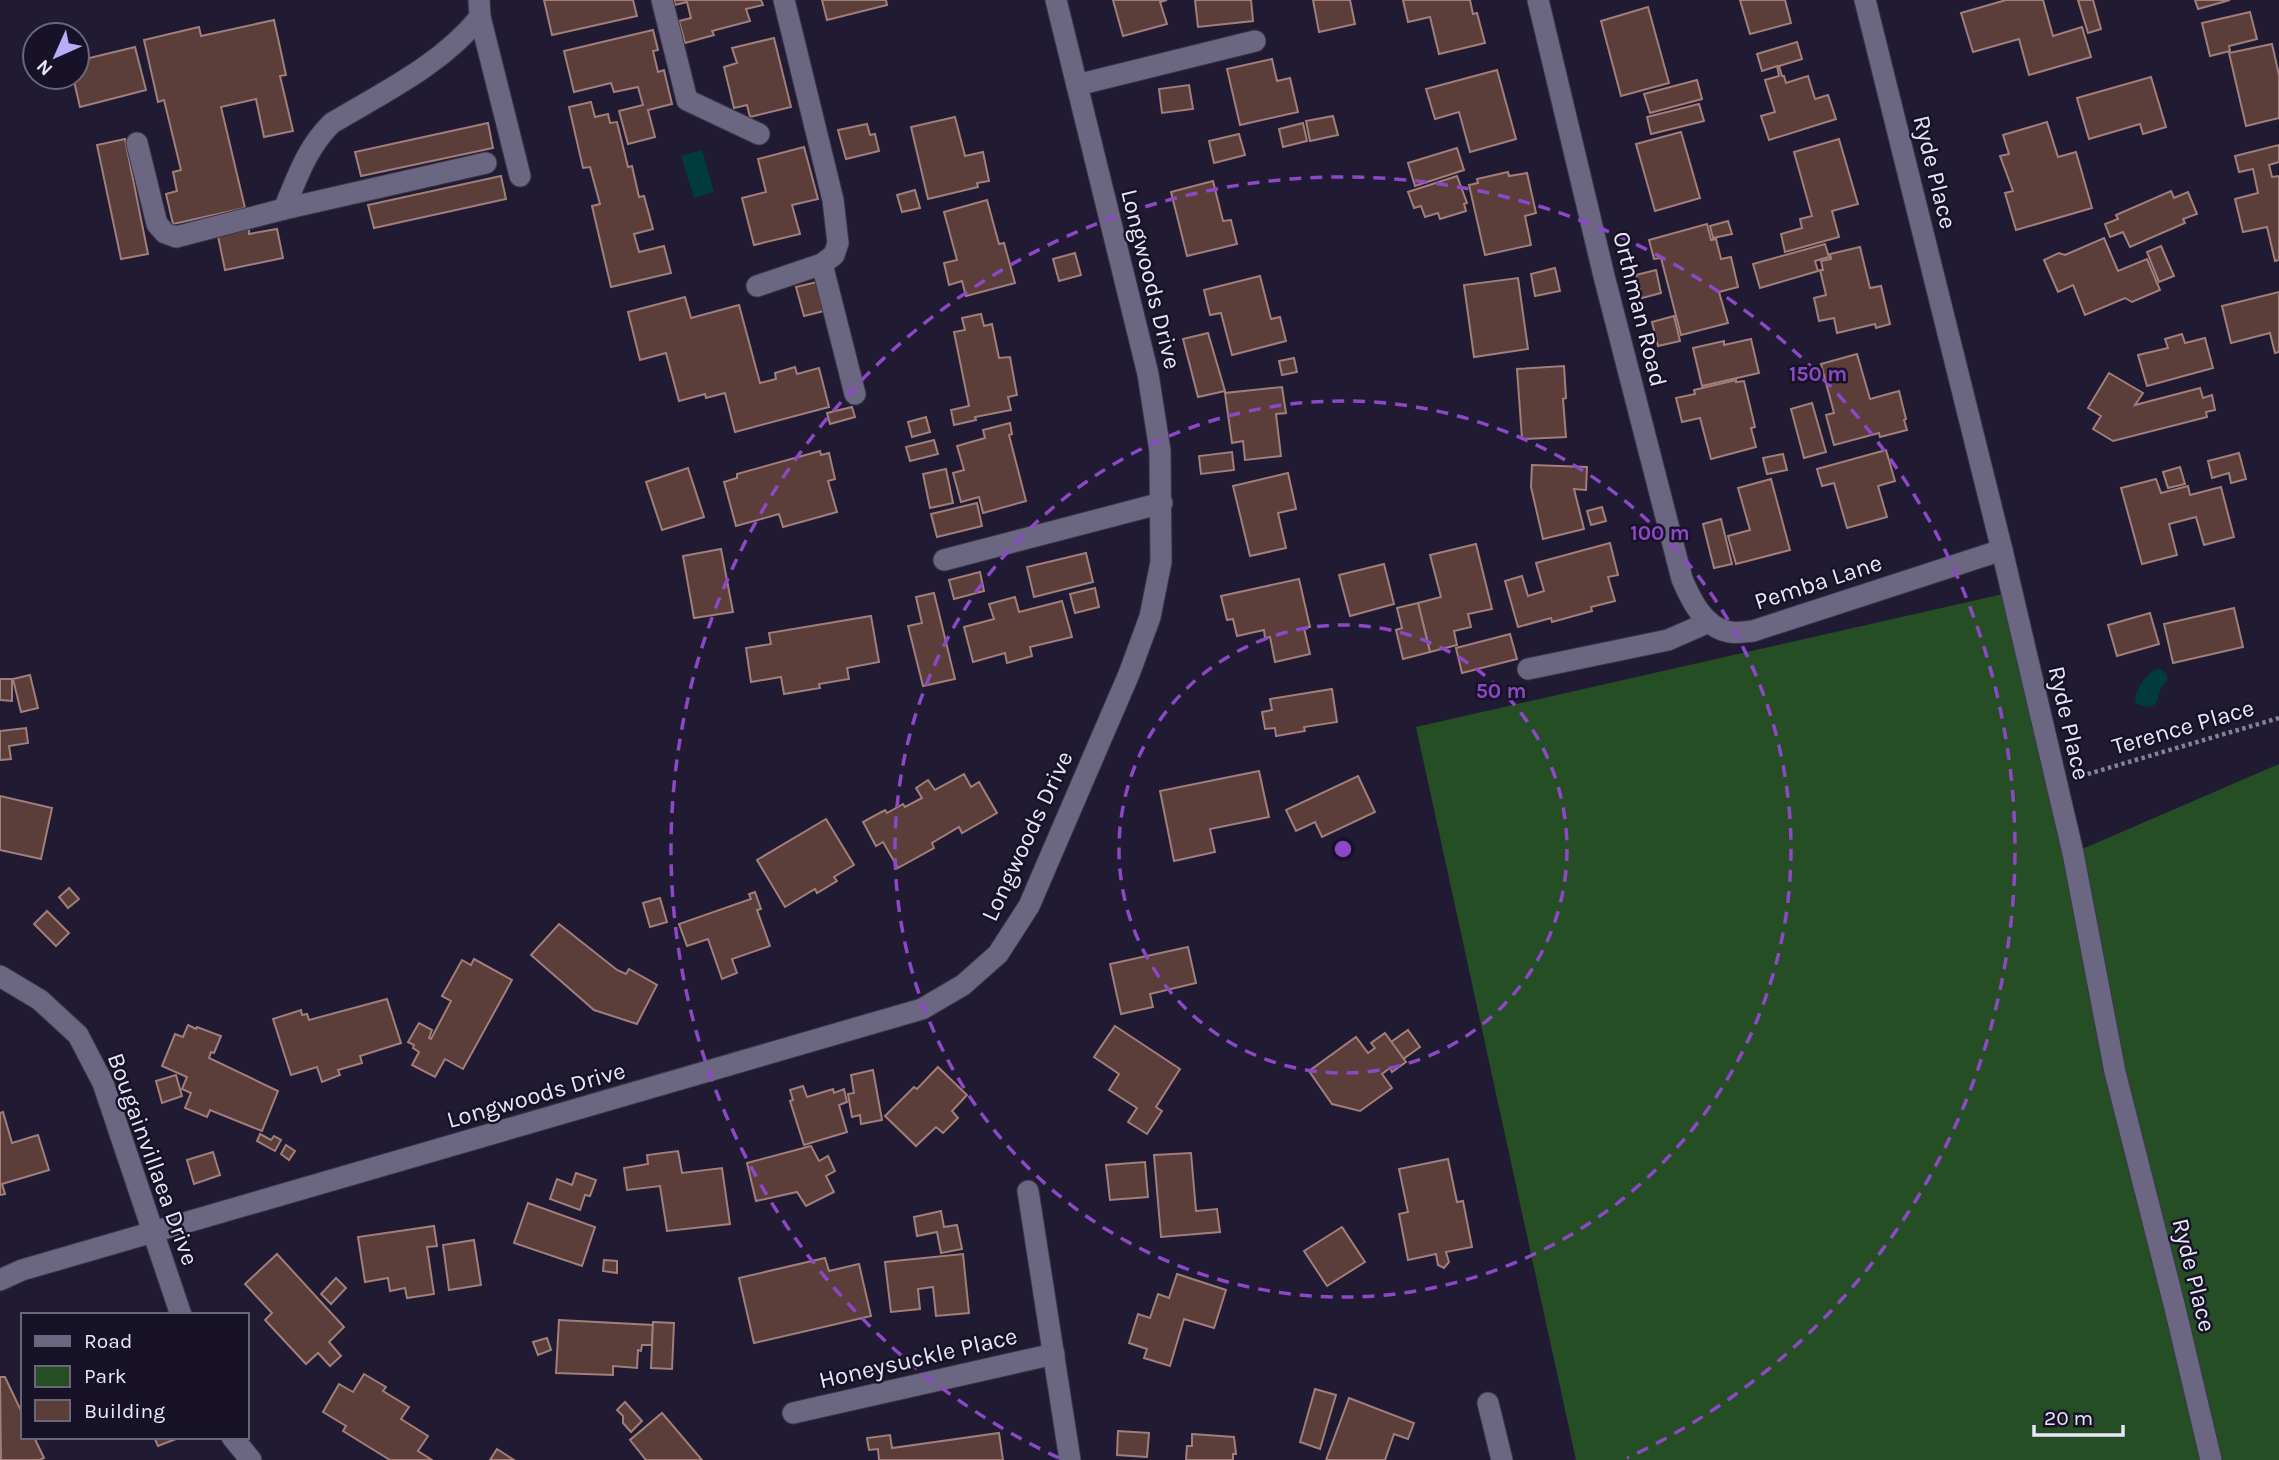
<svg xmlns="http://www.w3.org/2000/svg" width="2279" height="1460" font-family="Karla,sans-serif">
<rect width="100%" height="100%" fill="#201b32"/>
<polygon fill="#264e24" points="2012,592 2073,853 2279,764 2279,1460 1576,1460 1416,727"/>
<g fill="#003c3f">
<polygon points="702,150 714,192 694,198 681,156"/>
<path d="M2160,668l6,5 2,6 -8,11 -4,14 -8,3 -11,-3 -2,-5c3,-14 12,-27 25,-31z"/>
</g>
<g fill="#5b3d39" stroke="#a17e7a" stroke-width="2">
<polygon points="544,0 633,0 637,16 552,35"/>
<polygon points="674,0 761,0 763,5 746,9 750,21 712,31 714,35 685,43 679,21 691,18 687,2 675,5"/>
<polygon points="822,0 886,0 887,5 827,20"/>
<polygon points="1113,0 1167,0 1160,2 1167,24 1123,36"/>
<polygon points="1195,0 1251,0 1253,21 1198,27"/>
<polygon points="1313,0 1350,0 1355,24 1319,32"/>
<polygon points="1403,0 1470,0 1473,14 1477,13 1485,43 1439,54 1430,17 1408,22"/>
<polygon points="1740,0 1785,0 1791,23 1750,34"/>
<polygon points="2006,0 2043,0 2053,36 2082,27 2091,57 2029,75 2019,39 1973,52 1961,13"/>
<polygon points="2078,0 2093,0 2101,29 2088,33"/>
<polygon points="2195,0 2230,0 2198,9"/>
<polygon points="1648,7 1669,83 1621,96 1601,21"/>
<polygon points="2250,12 2257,39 2229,46 2230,51 2210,56 2202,23"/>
<polygon points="274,20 286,75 280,76 293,131 264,137 256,99 221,107 245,208 173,224 166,194 177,191 173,172 181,170 164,100 158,102 144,40 199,27 201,36"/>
<polygon points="653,30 658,50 653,51 658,72 664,70 672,104 648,110 655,137 628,144 619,111 643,105 638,87 614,92 611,83 574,92 564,51"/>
<polygon points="774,38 791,107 750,117 747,105 734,108 724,67 737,63 732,48"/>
<polygon points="1797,42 1802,59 1779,66 1782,76 1784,76 1786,83 1808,76 1815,99 1828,95 1836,119 1769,140 1761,116 1775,112 1765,80 1779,76 1777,66 1762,71 1757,54"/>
<polygon points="2272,44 2279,75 2279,118 2246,126 2229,53"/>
<polygon points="135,47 146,90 80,107 73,77 77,77 77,61"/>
<polygon points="1272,59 1277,81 1290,78 1298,112 1240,125 1227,69"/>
<polygon points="1497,70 1516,139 1470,152 1459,112 1435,119 1426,89"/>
<polygon points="2151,77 2166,127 2143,134 2140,124 2089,139 2077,98"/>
<polygon points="1697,80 1702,99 1650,113 1644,94"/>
<polygon points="1189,85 1193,109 1162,113 1159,89"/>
<polygon points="591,102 595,117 608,114 610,123 617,122 628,167 632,166 639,197 644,196 653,229 634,234 639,252 664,246 671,273 611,287 592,206 600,204 590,167 583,168 569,107"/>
<polygon points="1699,104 1704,121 1651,134 1647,117"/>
<polygon points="1333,116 1338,135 1310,141 1306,121"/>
<polygon points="955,117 965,156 983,152 989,181 977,183 978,187 928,199 911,127"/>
<polygon points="2047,122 2058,157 2076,152 2092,208 2016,230 2005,193 2013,191 2000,156 2009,154 2003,135"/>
<polygon points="488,123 493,148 361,176 355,152"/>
<polygon points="1303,123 1307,141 1283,147 1279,129"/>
<polygon points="867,124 870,135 875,134 879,151 846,159 838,130"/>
<polygon points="1681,132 1700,198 1655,211 1636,144"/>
<polygon points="1239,134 1245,155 1214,163 1209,141"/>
<polygon points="125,139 148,254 121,259 97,145"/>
<polygon points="1839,139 1858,204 1832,211 1839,237 1785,252 1781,234 1802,228 1800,219 1812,216 1794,152"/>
<polygon points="2279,145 2279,162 2269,165 2272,177 2279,176 2279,260 2275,261 2267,227 2243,232 2235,199 2258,193 2253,169 2239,172 2235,156"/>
<polygon points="804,147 818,199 792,205 800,234 754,245 742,198 766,192 758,159"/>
<polygon points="1457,148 1464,170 1415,186 1408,163"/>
<polygon points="1508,172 1509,176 1527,173 1536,213 1525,216 1531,245 1485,255 1469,185 1478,183 1477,179"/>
<polygon points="501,176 506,199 374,228 368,205"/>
<polygon points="1457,176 1467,203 1464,204 1466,211 1440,219 1438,213 1425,217 1421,206 1414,208 1408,192"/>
<polygon points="1213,181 1223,221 1231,220 1237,244 1187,256 1171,192"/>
<polygon points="915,190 920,208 902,212 897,195"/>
<polygon points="2171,191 2174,198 2188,192 2197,214 2183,219 2185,223 2130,247 2123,232 2110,237 2105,224 2118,219 2116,215"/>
<polygon points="987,200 999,244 1004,243 1015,283 966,296 962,281 949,285 944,263 957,260 944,212"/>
<polygon points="1728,221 1732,234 1713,238 1710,226"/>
<polygon points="1707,224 1711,240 1716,239 1721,259 1731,257 1738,287 1719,292 1728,323 1681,335 1661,258 1654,259 1649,240"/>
<polygon points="249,229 249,234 277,229 283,258 225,270 218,236"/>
<polygon points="2104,238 2118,271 2147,259 2160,290 2132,302 2125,298 2085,315 2073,285 2058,292 2044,260 2059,253 2065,255"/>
<polygon points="1825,244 1829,257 1815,261 1818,271 1760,288 1753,264"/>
<polygon points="2161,246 2174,276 2159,282 2147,252"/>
<polygon points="1860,247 1870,288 1881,286 1890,324 1876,328 1875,324 1837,333 1834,318 1819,321 1814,298 1826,295 1820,270 1823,270 1821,261 1831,259 1830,254"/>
<polygon points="1075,253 1081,275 1059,281 1053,259"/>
<polygon points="1555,268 1560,291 1535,296 1531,274"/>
<polygon points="1656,270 1661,293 1642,298 1636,275"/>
<polygon points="1260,276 1271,319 1280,317 1286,341 1232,355 1221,313 1210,315 1204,290"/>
<polygon points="1518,278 1528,349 1474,357 1464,285"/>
<polygon points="817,282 824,311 804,316 796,287"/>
<polygon points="2279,292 2279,352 2275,353 2270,333 2231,343 2222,306"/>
<polygon points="685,297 691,318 739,305 760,383 776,379 775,373 795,367 797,374 819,368 829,407 735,432 725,393 706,398 705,394 679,401 666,353 640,360 628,312"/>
<polygon points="981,314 984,326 992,324 999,358 1010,357 1017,395 1008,397 1011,410 975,417 976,420 954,425 951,410 969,406 954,332 965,330 962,318"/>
<polygon points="1674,316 1680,341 1658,346 1652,322"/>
<polygon points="1208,333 1225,391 1198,397 1183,339"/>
<polygon points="2182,334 2185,343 2205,338 2213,368 2147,386 2138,355 2168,348 2165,339"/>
<polygon points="1751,339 1759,373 1702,386 1693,348 1724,341 1724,345"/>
<polygon points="1857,354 1870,399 1899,391 1906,419 1904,420 1907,430 1880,437 1879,433 1834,445 1826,415 1834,413 1821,364"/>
<polygon points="1294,358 1297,372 1282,375 1279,361"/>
<polygon points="1564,366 1566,398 1563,399 1566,437 1522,439 1517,369"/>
<polygon points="2109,373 2143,393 2135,405 2200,388 2203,398 2212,395 2215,410 2206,412 2207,417 2113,441 2093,429 2101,416 2088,408"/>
<polygon points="1736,380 1736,382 1744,381 1755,427 1751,428 1756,447 1711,459 1700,418 1682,422 1676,398 1695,394 1694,390"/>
<polygon points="1282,387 1286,413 1276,414 1281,456 1245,460 1243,441 1232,443 1225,393"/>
<polygon points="1812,403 1826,452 1804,458 1791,409"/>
<polygon points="852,407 855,417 830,424 827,413"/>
<polygon points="926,417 930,432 912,437 908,422"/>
<polygon points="1010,423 1012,434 1009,435 1026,501 983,513 979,497 961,502 953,473 964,470 957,446 985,438 983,430"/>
<polygon points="934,440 938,454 910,461 906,447"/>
<polygon points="1886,450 1895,481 1878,486 1887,517 1847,528 1834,483 1822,486 1817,469"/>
<polygon points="820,451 821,455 829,453 835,479 828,481 837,512 783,527 779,514 736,526 724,482 737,478 737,474"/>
<polygon points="1232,452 1234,470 1201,474 1199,456"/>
<polygon points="2239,453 2246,479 2231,483 2229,473 2212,478 2208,461"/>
<polygon points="1783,454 1787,470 1767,474 1763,458"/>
<polygon points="1532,465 1587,467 1586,490 1574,489 1584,529 1543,539 1531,487"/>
<polygon points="2180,467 2185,484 2168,488 2163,472"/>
<polygon points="688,468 704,517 662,530 646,482"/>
<polygon points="946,469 953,503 930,508 923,474"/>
<polygon points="1288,473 1296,509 1278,513 1286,548 1250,556 1233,486"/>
<polygon points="1771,479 1790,550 1736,564 1728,536 1750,530 1738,488"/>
<polygon points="2156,479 2161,493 2188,486 2190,495 2221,487 2234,537 2204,545 2196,517 2169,524 2177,555 2142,564 2121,488"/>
<polygon points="977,503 982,526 937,537 931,514"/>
<polygon points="1602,507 1606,521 1591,525 1587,511"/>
<polygon points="1721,519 1732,564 1714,568 1703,524"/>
<polygon points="1610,543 1618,575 1608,577 1615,601 1591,607 1592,611 1552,622 1551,618 1518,627 1505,581 1522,576 1528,596 1544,591 1536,563"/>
<polygon points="1476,544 1492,609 1468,614 1471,627 1454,631 1457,645 1430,652 1418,603 1441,597 1430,555"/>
<polygon points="721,549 733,612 694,618 683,556"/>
<polygon points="1086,553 1093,582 1034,597 1027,567"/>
<polygon points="1384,564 1394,604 1350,616 1339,575"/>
<polygon points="980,572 984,591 954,599 949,580"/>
<polygon points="1299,579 1310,627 1304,628 1310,654 1275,662 1270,637 1265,638 1264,630 1237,636 1233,619 1227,620 1221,596"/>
<polygon points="1095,588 1099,607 1075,613 1070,594"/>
<polygon points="934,593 955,679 923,686 908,626 922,623 916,597"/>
<polygon points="1015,597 1019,612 1062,601 1072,637 1030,647 1032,656 1007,663 1005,653 973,662 964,627 994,619 989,604"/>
<polygon points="1418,603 1430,652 1403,659 1396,630 1402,628 1397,608"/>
<polygon points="2234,608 2243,647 2173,663 2164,624"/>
<polygon points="2150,613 2159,644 2117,656 2108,625"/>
<polygon points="871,616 879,662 847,668 849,679 819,684 820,688 784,694 781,677 751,682 746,648 771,644 769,633"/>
<polygon points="1510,634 1517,659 1462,673 1456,648"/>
<polygon points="30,675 38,708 21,712 13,679"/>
<polygon points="0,679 12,679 12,701 0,700"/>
<polygon points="1332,689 1337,722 1304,727 1305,731 1276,736 1275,728 1265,729 1262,712 1272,710 1270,699"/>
<polygon points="26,728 28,743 9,746 11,759 0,760 0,731"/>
<polygon points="1259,771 1269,817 1210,829 1215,852 1174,861 1160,791"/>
<polygon points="964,774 971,787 979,782 997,813 962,833 959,827 932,843 934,848 898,868 883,842 876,846 863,822 885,810 887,813 903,804 905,807 922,798 916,788 928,780 935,790"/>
<polygon points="1358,776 1375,812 1322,837 1315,822 1296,831 1286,810"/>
<polygon points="0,796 52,808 41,859 0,850"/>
<polygon points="826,819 854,865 834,877 837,881 817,893 815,889 785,907 757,860"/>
<polygon points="69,888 79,899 68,908 59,897"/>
<polygon points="755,892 761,909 757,910 770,946 732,959 737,973 722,979 708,939 687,946 679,924 751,899 749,894"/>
<polygon points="660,898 667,922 650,927 643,903"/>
<polygon points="47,911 69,933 56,946 34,924"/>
<polygon points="559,924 617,970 626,974 629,969 657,985 637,1024 594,1010 531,955"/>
<polygon points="1188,947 1196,983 1150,994 1153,1007 1121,1014 1110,964"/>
<polygon points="474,959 512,980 463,1069 445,1059 435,1077 412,1065 419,1052 413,1048 414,1045 408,1042 419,1023 432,1030 429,1038 431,1039 451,1001 442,996 462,960 471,965"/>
<polygon points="387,999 401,1043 360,1056 362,1063 338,1070 340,1075 322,1082 317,1067 291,1075 273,1019 301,1010 302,1015 307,1014 309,1020"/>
<polygon points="188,1025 196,1029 197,1027 221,1036 214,1053 211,1052 209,1058 278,1091 262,1131 210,1110 207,1117 185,1108 191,1093 182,1089 187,1077 162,1066 175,1034 183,1037"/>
<polygon points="1115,1026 1180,1069 1156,1107 1162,1111 1147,1134 1128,1122 1137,1108 1109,1090 1119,1074 1094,1057"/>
<polygon points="1408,1030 1420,1047 1403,1059 1391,1042"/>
<polygon points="1385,1033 1406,1062 1392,1072 1390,1068 1382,1074 1392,1088 1360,1111 1332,1104 1309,1071 1356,1037 1368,1053 1375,1048 1371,1043"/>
<polygon points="938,1067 967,1095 952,1111 958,1118 943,1133 936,1127 916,1146 885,1116 914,1087 917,1089"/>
<polygon points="873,1070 882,1120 861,1124 860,1115 852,1117 848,1094 854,1093 851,1075"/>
<polygon points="176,1075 182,1096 162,1103 156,1081"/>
<polygon points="803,1086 807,1097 833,1089 834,1093 844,1089 847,1102 839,1105 847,1132 804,1145 790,1101 793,1100 790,1090"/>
<polygon points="3,1112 12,1143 38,1135 49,1170 2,1184 5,1194 0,1195 0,1113"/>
<polygon points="260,1134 271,1140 274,1136 281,1140 275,1151 257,1141"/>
<polygon points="286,1145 295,1151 289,1160 281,1154"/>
<polygon points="811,1146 819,1161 828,1156 835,1171 826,1176 834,1192 806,1206 797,1192 756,1201 747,1163"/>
<polygon points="678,1151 682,1173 722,1168 730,1224 667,1231 660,1186 627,1190 624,1168 648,1164 647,1155"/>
<polygon points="213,1152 220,1175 194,1184 187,1160"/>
<polygon points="1191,1153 1196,1211 1217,1209 1220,1232 1161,1237 1154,1155"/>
<polygon points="1448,1159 1457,1202 1463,1201 1472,1247 1446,1252 1449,1262 1444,1268 1438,1265 1436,1254 1408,1260 1399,1214 1408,1212 1399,1169"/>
<polygon points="1145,1162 1148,1197 1110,1200 1106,1165"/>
<polygon points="576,1173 596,1180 590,1196 585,1195 580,1210 550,1199 557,1179 572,1185"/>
<polygon points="528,1203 595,1227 582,1266 514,1243"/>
<polygon points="941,1211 944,1227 957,1225 962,1249 941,1253 937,1232 917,1236 914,1217"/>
<polygon points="434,1226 437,1246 427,1247 434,1294 407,1298 405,1288 390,1291 388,1278 365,1282 358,1237"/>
<polygon points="1342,1227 1365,1262 1327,1286 1304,1251"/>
<polygon points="474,1240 481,1285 449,1290 443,1245"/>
<polygon points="277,1254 344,1327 329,1342 341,1356 330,1366 318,1353 306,1364 265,1320 272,1313 245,1284"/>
<polygon points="963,1254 969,1313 936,1316 933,1287 918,1289 920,1309 891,1312 885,1262"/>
<polygon points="825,1258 829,1271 859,1264 871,1316 754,1343 739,1278"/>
<polygon points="604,1260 617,1261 617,1273 603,1271"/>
<polygon points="1177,1274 1226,1290 1214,1328 1184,1319 1170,1366 1144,1358 1147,1349 1129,1343 1138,1314 1150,1318 1158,1294 1169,1298"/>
<polygon points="336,1278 346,1288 331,1304 321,1294"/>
<polygon points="559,1320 653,1325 652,1345 642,1345 641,1351 638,1350 637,1368 613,1366 613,1375 556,1373"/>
<polygon points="653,1322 674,1323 672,1369 651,1368"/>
<polygon points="547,1338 551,1350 538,1355 533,1342"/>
<polygon points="364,1374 386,1387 383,1391 409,1407 401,1419 428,1436 418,1451 432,1460 390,1460 343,1431 346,1426 323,1412 339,1384 353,1392"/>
<polygon points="0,1377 5,1377 23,1415 23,1437 34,1437 44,1458 39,1460 1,1460"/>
<polygon points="1315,1389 1336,1395 1320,1449 1300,1442"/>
<polygon points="1349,1398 1414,1423 1408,1439 1394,1434 1385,1460 1326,1460"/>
<polygon points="625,1402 642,1421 631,1432 623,1423 623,1416 617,1410"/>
<polygon points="662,1413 702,1460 646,1460 630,1440"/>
<polygon points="1118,1431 1149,1433 1147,1457 1117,1455"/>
<polygon points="999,1433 1003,1460 879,1460 878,1449 869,1450 867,1438 890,1435 892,1448"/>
<polygon points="1192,1434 1234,1437 1236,1454 1233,1454 1233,1460 1186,1460 1187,1446 1192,1446"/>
<polygon points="154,1437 181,1437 158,1446"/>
<polygon points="497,1449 514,1460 490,1460"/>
</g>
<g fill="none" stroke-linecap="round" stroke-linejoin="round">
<g stroke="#3b374a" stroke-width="23">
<g id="minor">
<polyline points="479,0 480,17 520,176"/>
<polyline points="662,0 687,100 759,134"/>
<path d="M1538,0l66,276 78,303c9,21 22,49 48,53 7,1 16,0 23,-1l249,-81"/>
<polyline points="1865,0 2002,550 2073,853 2115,1072 2175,1308 2211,1460"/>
<path d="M480,17c-39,48 -96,75 -148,106 -25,24 -35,55 -48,86l202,-46"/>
<polyline points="1077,85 1255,41"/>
<polyline points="137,143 157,224 165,233 176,237 284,209"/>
<polyline points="822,264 855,394"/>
<polyline points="757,286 822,264 834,255 838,243 833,200 784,0"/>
<polyline points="944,560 1162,503"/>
<polyline points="1528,669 1668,640 1709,622"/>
<polyline points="0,976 40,1000 78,1035 103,1083 181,1315"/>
<polyline points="1028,1191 1070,1460"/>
<polyline points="0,1280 22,1270 922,1009 963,985 998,954 1029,906 1129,674 1150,617 1161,562 1160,451 1148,374 1056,0"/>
<polyline points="1488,1403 1502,1460"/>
<polyline points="793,1413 1054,1354"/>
<polyline points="232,1437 251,1460"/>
</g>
</g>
<polyline stroke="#868396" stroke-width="4.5" stroke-dasharray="3.5 3.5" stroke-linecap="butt" points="2081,776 2279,718"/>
<use href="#minor" stroke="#6b6783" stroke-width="21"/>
</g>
<g fill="none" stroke="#8c48c7" stroke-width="3.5" stroke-dasharray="12 9">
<circle cx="1343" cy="849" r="224"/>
<circle cx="1343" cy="849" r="448"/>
<path d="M1059 1458A672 672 0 1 1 1627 1458"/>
</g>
<g text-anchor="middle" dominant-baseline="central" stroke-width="5" stroke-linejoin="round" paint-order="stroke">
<g font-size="24" fill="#e9e7f7" stroke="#171228">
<text transform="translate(1935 172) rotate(76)">Ryde Place</text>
<text transform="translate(1151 279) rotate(76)">Longwoods Drive</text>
<text transform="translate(1640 309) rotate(76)">Orthman Road</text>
<text transform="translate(1818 582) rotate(-18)">Pemba Lane</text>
<text transform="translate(2069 723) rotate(77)">Ryde Place</text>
<text transform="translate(2183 727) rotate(-16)">Terence Place</text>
<text transform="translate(1027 836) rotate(-65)">Longwoods Drive</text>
<text transform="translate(536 1095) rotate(-16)">Longwoods Drive</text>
<text transform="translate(153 1159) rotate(70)">Bougainvillaea Drive</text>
<text transform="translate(2194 1275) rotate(76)">Ryde Place</text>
<text transform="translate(918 1358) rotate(-13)">Honeysuckle Place</text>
</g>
</g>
<circle cx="1343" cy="849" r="10" fill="#8c48c7" stroke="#171228" stroke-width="3.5"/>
<g font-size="21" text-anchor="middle" font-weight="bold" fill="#8c48c7" stroke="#171228" stroke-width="5" stroke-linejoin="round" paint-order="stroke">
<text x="1818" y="381">150 m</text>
<text x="1660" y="540">100 m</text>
<text x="1501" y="698">50 m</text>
</g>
<rect x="21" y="1313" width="228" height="126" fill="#171228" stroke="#6b677b" stroke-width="2"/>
<rect x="35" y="1336" width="35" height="10" fill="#6b6783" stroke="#6b677b" stroke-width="2"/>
<text x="84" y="1348" font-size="21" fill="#e9e7f7">Road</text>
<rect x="35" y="1366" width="35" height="21" fill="#264e24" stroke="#6b677b" stroke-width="2"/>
<text x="84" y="1383" font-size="21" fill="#e9e7f7">Park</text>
<rect x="35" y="1400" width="35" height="21" fill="#5b3d39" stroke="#6b677b" stroke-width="2"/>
<text x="84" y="1418" font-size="21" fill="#e9e7f7">Building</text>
<g transform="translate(56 56) rotate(225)"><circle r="33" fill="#171228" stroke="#6b677b" stroke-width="2"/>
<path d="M0-5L12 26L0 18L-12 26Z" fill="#b8abf7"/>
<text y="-10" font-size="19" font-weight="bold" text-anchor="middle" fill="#e9e7f7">N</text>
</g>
<path d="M2034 1425v10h89v-10" fill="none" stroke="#e9e7f7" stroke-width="3.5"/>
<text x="2044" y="1425" font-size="21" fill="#e9e7f7" stroke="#171228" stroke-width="5" paint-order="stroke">20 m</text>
</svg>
